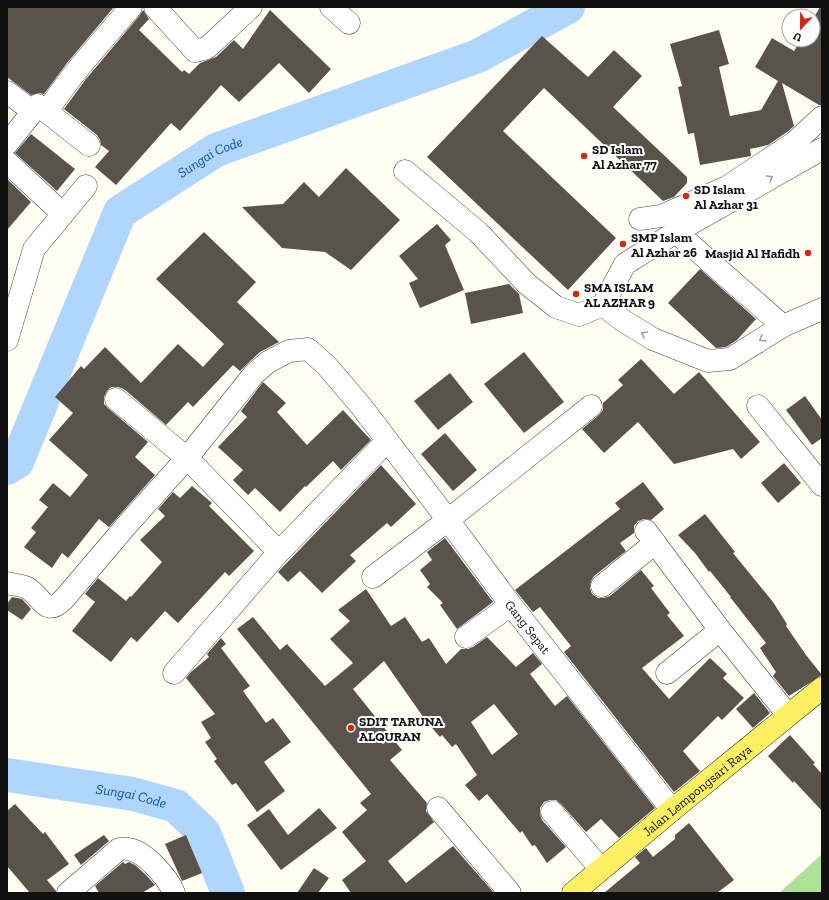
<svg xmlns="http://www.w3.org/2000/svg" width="829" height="900" font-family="'Zilla Slab',serif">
<rect width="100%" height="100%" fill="#fffef3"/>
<polygon fill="#ace295" points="822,854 822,893 779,893"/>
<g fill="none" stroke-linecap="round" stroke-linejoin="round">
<g stroke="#b1d6fd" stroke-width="34">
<path id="s1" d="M7,468l10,-6 103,-250 96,-62 262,-94 90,-49"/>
<path id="s2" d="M7,775l126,19 43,12 28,27 24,60"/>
</g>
</g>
<g fill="#5a534b" fill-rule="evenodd">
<polygon points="7,7 114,7 67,63 44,94 39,93 31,95 7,77"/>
<polygon points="820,7 822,7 822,105 819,105 782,83 794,126 787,132 768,145 750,149 751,156 700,165 694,133 688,134 678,87 682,86 670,44 719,30 729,64 719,67 730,116 761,110 778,81 755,67 772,38 794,51 801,40 813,40 813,19"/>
<polygon points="143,10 149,19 139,30 182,72 184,70 189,74 200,63 216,57 234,40 243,49 270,10 331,69 309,93 279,63 239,102 221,85 180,131 171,123 116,185 95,167 109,151 101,145 100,140 97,135 64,109 86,79 140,15"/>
<polygon points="542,36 588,77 614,50 642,76 613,107 687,177 687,183 674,197 663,201 544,88 503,131 616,238 568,290 427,157"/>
<polygon points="31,134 75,169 57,191 15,153"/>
<polygon points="346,168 400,220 351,270 325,252 282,248 242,207 283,204 304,182 319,197"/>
<polygon points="7,179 31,202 7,230"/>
<polygon points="437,224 451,240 445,245 464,290 420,308 409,283 418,279 399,256"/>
<polygon points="204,232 256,282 237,302 279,342 260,352 246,365 240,371 233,365 193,407 188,402 166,425 124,389 118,387 111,387 107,391 104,397 104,404 108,408 148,442 135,457 155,475 109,527 99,519 68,558 62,553 52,568 24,547 36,532 31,528 48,507 39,500 53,483 70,497 88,475 49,440 73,413 55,397 81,366 84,369 105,347 141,383 178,344 203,367 224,344 156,279"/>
<polygon points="700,269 756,319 737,340 726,347 716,348 668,303"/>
<polygon points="509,284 519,294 523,313 471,324 465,293"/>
<polygon points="524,352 564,402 524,433 484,384"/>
<polygon points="641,359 674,394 699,372 760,442 741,459 733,449 674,464 638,422 604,453 582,429 599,415 603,410 603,403 623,385 618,380"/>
<polygon points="450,373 473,402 438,430 414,401"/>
<polygon points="263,382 286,403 277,412 307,445 343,410 371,440 341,470 333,461 306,487 305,486 280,512 255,488 248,495 233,480 243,470 218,447 247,417 241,411"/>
<polygon points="805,396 822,420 822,438 812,445 786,410"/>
<polygon points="445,433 477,470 453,491 421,454"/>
<polygon points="784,463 801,483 778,503 761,483"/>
<polygon points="381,465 416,504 391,527 387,523 350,555 356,561 322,593 300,571 288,582 278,572"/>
<polygon points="643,482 664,509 651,520 644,519 638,521 634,526 634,533 620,543 626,551 594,576 591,581 590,588 592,594 598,598 604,598 610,596 641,570 654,586 651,588 670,613 667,615 684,636 642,668 669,699 710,658 727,674 723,678 744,698 722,720 718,716 683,751 700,771 674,792 564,652 571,646 540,607 533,612 515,590 620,509 615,503"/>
<polygon points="192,486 212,503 209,506 254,551 229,576 225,572 178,623 165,611 137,642 131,637 111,662 72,631 95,602 85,594 98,578 126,601 130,596 131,597 162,562 140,540 165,516 158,509 173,492 180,498"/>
<polygon points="705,514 735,552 733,553 773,602 787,624 786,626 806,655 822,675 789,696 773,676 776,672 760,648 766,643 730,597 731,597 710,571 709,572 695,553 678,535"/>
<polygon points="445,538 493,602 457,629 440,605 443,603 427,587 430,584 420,570 432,560 427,552"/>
<path d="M366,589l25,37 14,-9 17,25 7,-4 17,26 15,-15h7l5,-2 14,-10 29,30 17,-14 9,11 -12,10 25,32 12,-10 88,112 -36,30 -18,-19 -15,13 -25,-28 -5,-4h-6l-6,2 -4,6v6l2,6 24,27 -19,16 -12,-18 -3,1 -10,-15 -2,2 -33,-39 -8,7 -14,-16 12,-10 -21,-31 -4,3 -10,-12 -2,2 -14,-16 -42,-60 -31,28 49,61 -12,10 37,43 -1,8 8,11 -46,39 18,22 47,-37 41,47h-143l-9,-13 24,-19 -24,-29 25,-22 -7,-7 11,-9 -134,-165 16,-12 27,33 7,-6 38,42 28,-23 -23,-24 20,-18 -12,-11zM494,704l24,30 -26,21 -21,-33z"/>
<polygon points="12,597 22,599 31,609 22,620 7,610 7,604"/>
<polygon points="221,638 226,644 221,648 250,686 243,691 266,723 273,718 291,742 264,762 285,791 257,812 236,783 232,785 214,761 217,759 205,742 211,738 201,722 215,714 186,678 191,672 209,657 207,654"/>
<polygon points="754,693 770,713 753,728 736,709"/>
<polygon points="790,735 815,763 813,764 822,774 822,811 794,781 793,783 768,756"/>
<polygon points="15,804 43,834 45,832 69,864 47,880 56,891 56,893 30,893 7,866 7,811"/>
<polygon points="319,808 337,828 281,870 247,825 269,809 288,835"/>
<polygon points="689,823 734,880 717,893 604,893 640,863 635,857 646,848 653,857 675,839 675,835"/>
<polygon points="104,835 109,841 81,865 74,855"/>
<polygon points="186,835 202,873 182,881 165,844"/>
<polygon points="123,862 125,864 129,862 135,865 146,875 155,885 142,893 99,893 95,886"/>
<polygon points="314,868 329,878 318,893 297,893"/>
</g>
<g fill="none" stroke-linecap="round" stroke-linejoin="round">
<g stroke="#434343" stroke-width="23">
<g id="minor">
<polyline points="155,7 195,51 207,48 251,7"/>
<polyline points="331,7 349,23"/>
<polyline points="7,92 23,104"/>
<polyline points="47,112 89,145"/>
<path d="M7,144l31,-39 9,7c24,-38 55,-71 84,-105"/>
<polyline points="7,162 63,214"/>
<polyline points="405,171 479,233 527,284 556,307 579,315 603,305 625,264 676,232 822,149"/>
<polyline points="640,219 661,216 727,187 795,142 822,117"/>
<polyline points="676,232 783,326"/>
<polyline points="603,305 622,320 653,339 708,361 730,359 783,326 822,309"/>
<polyline points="7,340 34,249 86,186"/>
<polyline points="116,399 187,458 279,552"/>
<polyline points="758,406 822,485"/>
<polyline points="646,531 720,630 788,715"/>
<polyline points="373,577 448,520 591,406"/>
<path id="s3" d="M7,583c6,2 17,2 22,6 15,11 17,28 35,10l62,-73 61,-68 67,-84 14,-12 21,-11 19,-2 18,16 35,41 87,114 63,85 161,205"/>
<polyline points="602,586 655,543"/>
<polyline points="466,637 511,605"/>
<polyline points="174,673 279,552 387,441"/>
<polyline points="667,673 720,630"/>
<polyline points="438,808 510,893"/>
<polyline points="552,812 601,869"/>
<path d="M68,893l51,-44c3,0 6,-1 9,0 17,2 40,29 46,44"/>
</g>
</g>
<g stroke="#212121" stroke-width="23">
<g id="major">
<path id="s4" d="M573,893l99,-83 150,-122"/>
</g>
</g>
<use href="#minor" stroke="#fff" stroke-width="22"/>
<use href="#major" stroke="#ffef63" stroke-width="22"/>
</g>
<defs><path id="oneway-chevron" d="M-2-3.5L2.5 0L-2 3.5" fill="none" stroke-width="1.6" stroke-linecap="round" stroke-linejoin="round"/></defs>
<g stroke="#9f9f9f">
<use href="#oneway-chevron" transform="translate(770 178) rotate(-30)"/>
<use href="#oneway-chevron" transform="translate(644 334) rotate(-149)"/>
<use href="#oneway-chevron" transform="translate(762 339) rotate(148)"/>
</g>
<g fill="#d12917" stroke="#fff" stroke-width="1.5">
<circle cx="584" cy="156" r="4"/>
<circle cx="686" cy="196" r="4"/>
<circle cx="623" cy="244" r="4"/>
<circle cx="808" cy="253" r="4"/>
<circle cx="576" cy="294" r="4"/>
<circle cx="351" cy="728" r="4"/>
</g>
<g text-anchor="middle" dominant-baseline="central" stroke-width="4" stroke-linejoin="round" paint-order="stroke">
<g font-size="13" font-weight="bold" fill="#101010" stroke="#fff" text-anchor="start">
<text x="592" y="149">SD Islam<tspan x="592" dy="15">Al Azhar 77</tspan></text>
<text x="694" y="189">SD Islam<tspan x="694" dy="15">Al Azhar 31</tspan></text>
<text x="631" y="237">SMP Islam<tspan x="631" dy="15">Al Azhar 26</tspan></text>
<text x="800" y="253" text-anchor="end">Masjid Al Hafidh</text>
<text x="584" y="287">SMA ISLAM<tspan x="584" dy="15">AL AZHAR 9</tspan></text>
<text x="359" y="721">SDIT TARUNA<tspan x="359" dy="15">ALQURAN</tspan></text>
</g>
<g font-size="13" fill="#101010" stroke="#fff">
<text stroke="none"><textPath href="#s3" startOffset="778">Gang Sepat</textPath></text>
<text stroke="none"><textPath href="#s4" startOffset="161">Jalan Lempongsari Raya</textPath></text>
</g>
<g font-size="14" font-style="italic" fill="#0a50b1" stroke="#fff">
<text stroke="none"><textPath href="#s1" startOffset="388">Sungai Code</textPath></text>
<text stroke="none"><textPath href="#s2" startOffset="126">Sungai Code</textPath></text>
</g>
</g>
<rect width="829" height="900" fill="none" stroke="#101010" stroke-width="16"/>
<g transform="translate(801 28) rotate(202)"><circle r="19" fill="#ffffff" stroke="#9f9f9f"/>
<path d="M0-3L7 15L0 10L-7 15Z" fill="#d12917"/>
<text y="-6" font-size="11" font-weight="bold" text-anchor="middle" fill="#101010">U</text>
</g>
</svg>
